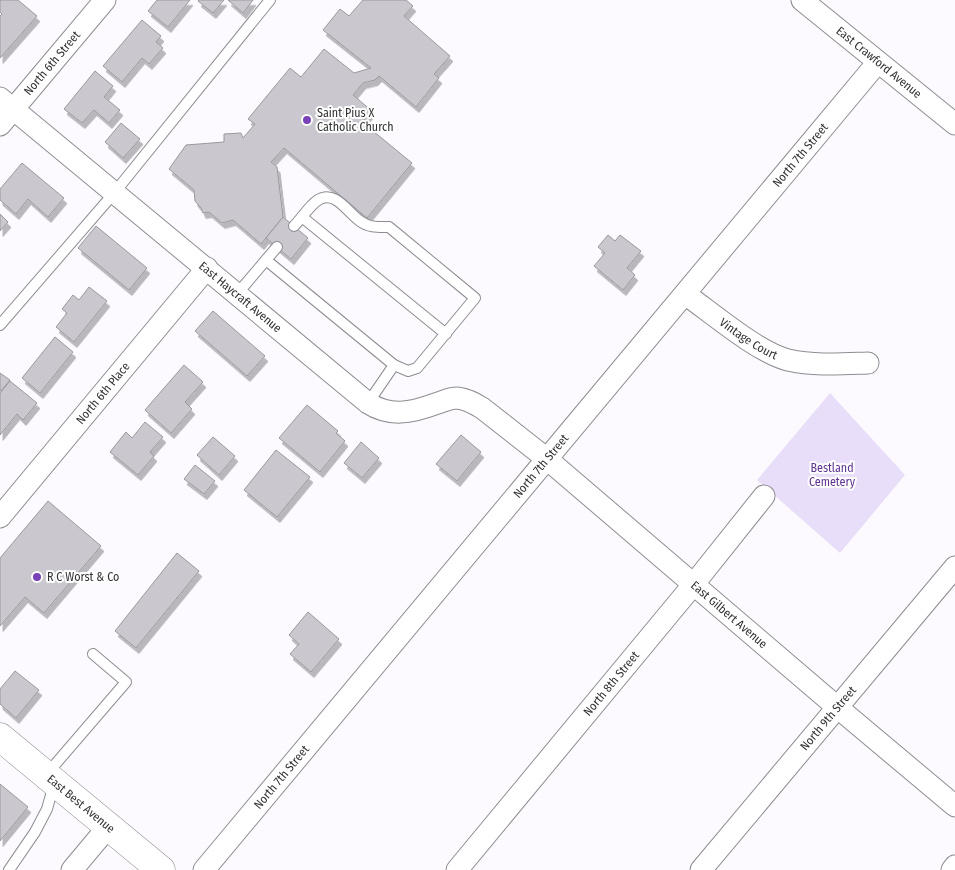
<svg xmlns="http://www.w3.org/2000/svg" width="955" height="870" font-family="'Fira Sans Condensed',sans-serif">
<defs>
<filter id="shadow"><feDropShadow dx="3" dy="5.5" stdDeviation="0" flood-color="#0004"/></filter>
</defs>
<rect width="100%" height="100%" fill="#fcfaff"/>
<polygon fill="#e8defa" points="830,393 905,475 840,553 757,480"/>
<g fill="#cac8ce" stroke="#99989d" filter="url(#shadow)">
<polygon points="0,0 18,0 37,16 0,58 0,16 2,14 0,12"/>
<polygon points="157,0 190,0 168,27 148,11"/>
<polygon points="199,0 224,0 213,13 198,1"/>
<polygon points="228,0 253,0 243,13"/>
<polygon points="363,0 406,0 413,6 404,16 450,56 434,74 439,78 416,107 379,76 375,80 363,83 353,95 372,111 362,122 412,163 367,218 284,148 271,162 277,167 283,217 261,244 233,220 222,223 209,212 203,213 201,208 195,201 194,190 169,169 186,145 224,142 224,134 241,133 243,138 255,124 248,119 290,68 301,77 324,49 354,73 371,68 323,30 340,9 349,16"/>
<polygon points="142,20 161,36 156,42 163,48 149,64 142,58 122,82 103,66"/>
<polygon points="95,71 113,86 104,97 120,110 109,123 94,110 82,123 64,109"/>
<polygon points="121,123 140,139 123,158 105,142"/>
<polygon points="22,163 64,198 48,217 28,199 16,214 0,200 0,189"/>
<polygon points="0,214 8,222 0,231"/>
<polygon points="283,217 308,238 291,259 266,238"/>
<polygon points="96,226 147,268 129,290 78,248"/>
<polygon points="608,235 615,241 620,235 641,251 627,268 635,275 623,290 594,266 605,253 598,247"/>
<polygon points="89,287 107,301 74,342 56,327 67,313 62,309 73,295 79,300"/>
<polygon points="213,311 265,356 247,376 195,331"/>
<polygon points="55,337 73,352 40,393 22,378"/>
<polygon points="184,365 203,382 185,402 192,409 171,433 145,410"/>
<polygon points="0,373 10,380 1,391 0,391"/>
<polygon points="10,381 37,403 23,420 17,414 0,435 0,393"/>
<polygon points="307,405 338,431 336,433 345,441 320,472 279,438"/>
<polygon points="145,422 163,437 150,452 154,456 138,475 110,452 126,432 132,438"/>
<polygon points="461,435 481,452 457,481 436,464"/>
<polygon points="213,437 235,456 219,475 197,455"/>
<polygon points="361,442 379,458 362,478 344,463"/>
<polygon points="276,450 310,477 277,517 244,490"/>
<polygon points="195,465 215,481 204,494 184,479"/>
<polygon points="48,501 101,546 44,613 25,597 0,626 0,558"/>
<polygon points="177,553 199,571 136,648 115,631"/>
<polygon points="308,612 339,639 311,672 290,654 299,644 289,635"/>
<polygon points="15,671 39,690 16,718 0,704 0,689"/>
<polygon points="0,784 28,807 0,841"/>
</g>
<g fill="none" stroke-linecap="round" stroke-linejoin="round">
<g stroke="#8f8d93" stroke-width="12">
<g id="lane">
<polyline points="302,217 446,334"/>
<path d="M294,226c8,-8 15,-20 24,-26 17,-11 30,13 42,21 9,7 19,6 29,6l86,71 -58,70 -9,3 -14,-6 -26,38"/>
<polyline points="266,260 394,365"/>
<polyline points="237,294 277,247"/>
<polyline points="0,325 115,192 270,0"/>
<polyline points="46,775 126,682 93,654"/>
<polyline points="9,870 35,832 47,809 54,784"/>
</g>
</g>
<g stroke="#8f8d93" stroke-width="23">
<g id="street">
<path id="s1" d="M802,0l153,124"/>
<path id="s2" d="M0,98l368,305c22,14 43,10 67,1 7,-2 14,-6 22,-6 10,1 17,5 25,10l65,51 290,248 118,99"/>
<path id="s3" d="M0,125l105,-125"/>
<path id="s4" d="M685,294c27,19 72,58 103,66 26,6 53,4 80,3"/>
<path id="s5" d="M0,517l207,-249"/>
<polyline points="72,870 108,827"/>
<path id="s6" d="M204,870l674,-808"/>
<path id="s7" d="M457,870l236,-285 71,-89"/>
<path id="s8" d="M701,870l254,-303"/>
<polyline points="952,870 955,866"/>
</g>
</g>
<g stroke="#8f8d93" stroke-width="29">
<g id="secondary">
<path id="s9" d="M0,737l161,133"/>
</g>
</g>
<use href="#lane" stroke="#fff" stroke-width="10"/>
<use href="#street" stroke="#fff" stroke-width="21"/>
<use href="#secondary" stroke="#fff" stroke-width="28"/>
</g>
<g fill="#7942b9" stroke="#fff" stroke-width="2">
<circle cx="307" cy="120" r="5"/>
<circle cx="37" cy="577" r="5"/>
</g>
<g text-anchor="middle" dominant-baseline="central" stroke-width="4" stroke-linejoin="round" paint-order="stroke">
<g font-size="12" fill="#323133" stroke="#fff">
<text stroke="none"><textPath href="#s1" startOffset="99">East Crawford Avenue</textPath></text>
<text stroke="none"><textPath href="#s3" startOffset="81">North 6th Street</textPath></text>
<text stroke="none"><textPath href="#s6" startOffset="931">North 7th Street</textPath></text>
<text stroke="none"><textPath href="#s2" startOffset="312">East Haycraft Avenue</textPath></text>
<text stroke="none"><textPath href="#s4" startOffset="78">Vintage Court</textPath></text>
<text stroke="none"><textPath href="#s5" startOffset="161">North 6th Place</textPath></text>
<text stroke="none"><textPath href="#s6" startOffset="526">North 7th Street</textPath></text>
<text stroke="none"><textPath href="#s2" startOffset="920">East Gilbert Avenue</textPath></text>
<text stroke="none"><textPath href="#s7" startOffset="242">North 8th Street</textPath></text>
<text stroke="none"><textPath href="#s8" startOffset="198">North 9th Street</textPath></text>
<text stroke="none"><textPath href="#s6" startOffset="121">North 7th Street</textPath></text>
<text stroke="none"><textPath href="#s9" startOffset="105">East Best Avenue</textPath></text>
</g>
<g font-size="12" fill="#323133" stroke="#fff" text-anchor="start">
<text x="317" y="113">Saint Pius X<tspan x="317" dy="14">Catholic Church</tspan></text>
<text x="47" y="577">R C Worst &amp; Co</text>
</g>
<g font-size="12" fill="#5f3492" stroke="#fff">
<text x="832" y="468">Bestland<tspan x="832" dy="14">Cemetery</tspan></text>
</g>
</g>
</svg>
